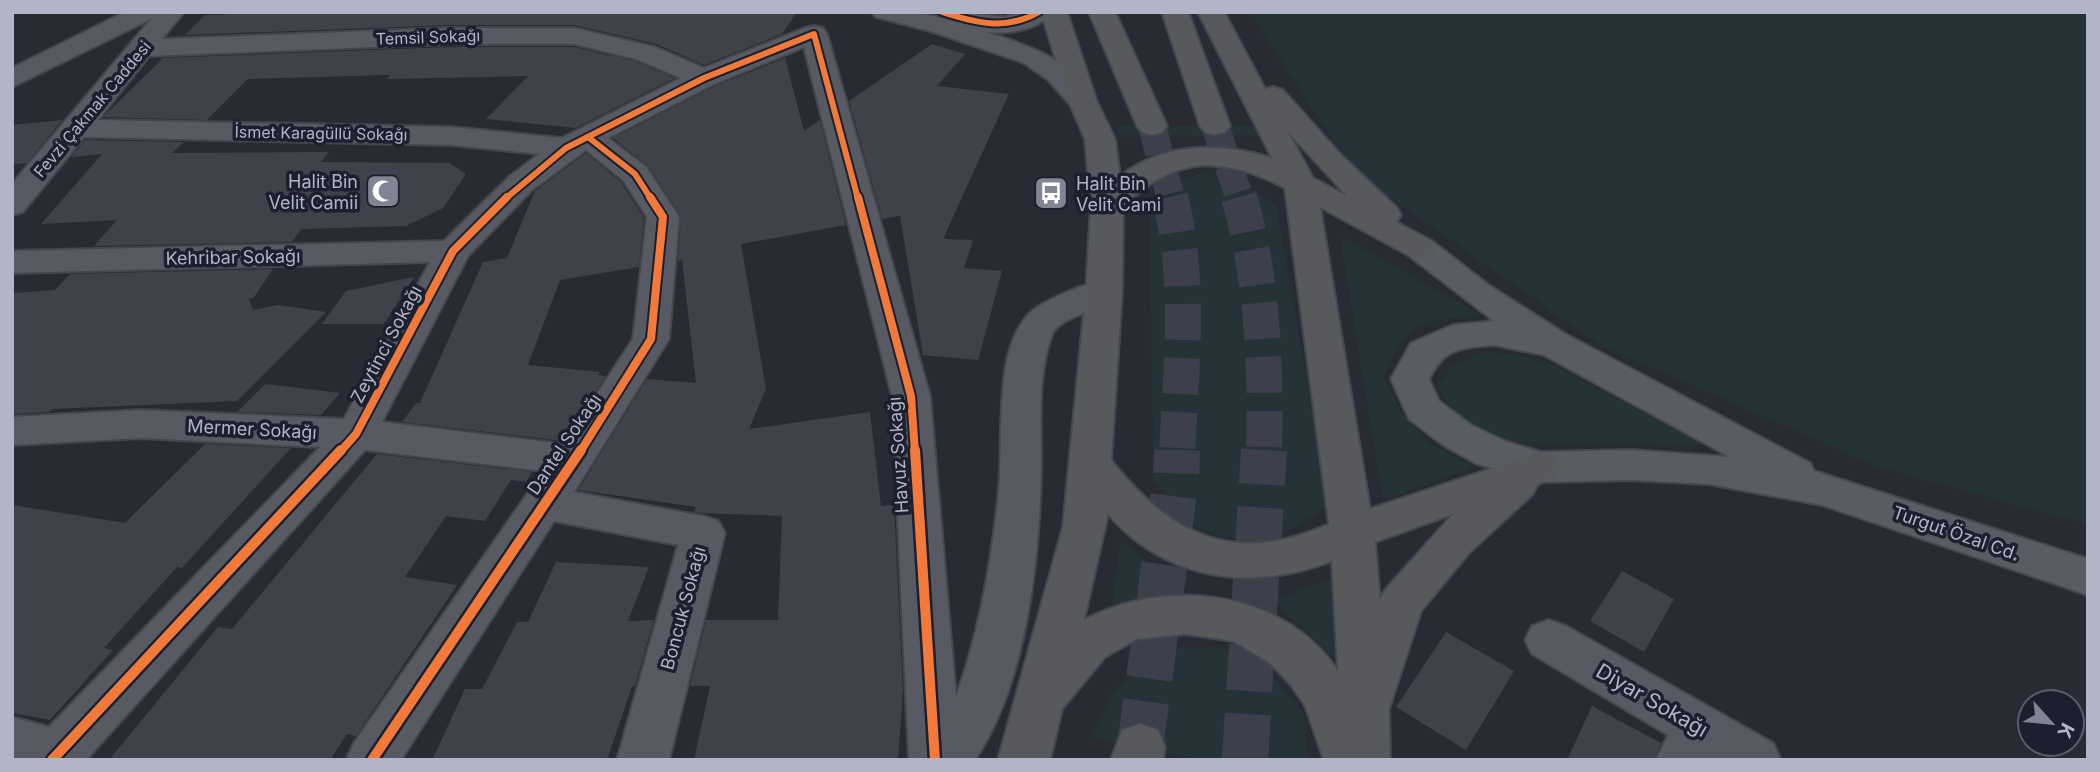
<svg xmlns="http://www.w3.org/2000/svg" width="2100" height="772" font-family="Inter,sans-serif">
<rect width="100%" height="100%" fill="#282b34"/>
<g fill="#253339">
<polygon points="1250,12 2088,12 2088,524 1881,468 1599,344 1355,173"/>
<polygon points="1117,126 1258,126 1261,136 1119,137"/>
<path d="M1202,173c30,4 50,13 74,32l53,301 -31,19 -31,13h-46l-34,-18 -33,-41 -5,-273 22,-22z"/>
<path d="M1340,236l142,80c-58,4 -77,3 -98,61l14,31 29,34 47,25 -91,33z"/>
<polygon points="1484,352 1512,354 1549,364 1706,445 1508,442 1459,417 1437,386 1451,367"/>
<polygon points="1120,541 1180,586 1112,605"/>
<polygon points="1344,575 1345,668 1273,600"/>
<polygon points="1217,647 1268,673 1303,711 1308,760 1204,760 1092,737 1113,692 1164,648"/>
</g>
<g fill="#3f424a">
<polygon points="226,12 797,12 782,34 704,65 656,44 574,25 450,25 185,35 205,15 224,15"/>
<polygon points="932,44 965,54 937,86 1009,94 943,239 973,240 964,268 1002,271 978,360 923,355 900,216 882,219 849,101"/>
<polygon points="450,47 574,47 635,61 675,78 576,128 486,119 528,76 387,79 390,75 248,79 207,120 103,117 163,58"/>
<polygon points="785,58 804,131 820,120 846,225 741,244 766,389 749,429 870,412 881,506 894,505 903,690 898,760 694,760 710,686 690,686 706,620 778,620 782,516 700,513 694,512 696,507 578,490 647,379 696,383 682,260 678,261 681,216 648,166 613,138 715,86"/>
<polygon points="62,120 27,163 12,164 12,125"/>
<polygon points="85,140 184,142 172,153 329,152 321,162 449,163 466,174 443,208 406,226 301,229 292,242 94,246 117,220 41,224 102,154 71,157"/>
<polygon points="586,153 621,182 644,218 639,267 560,280 528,365 600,372 598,375 606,376 563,441 402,422 416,403 420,403 483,262 507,258 535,191"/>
<polygon points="273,269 254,297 249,299 253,310 278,305 326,312 237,401 52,409 50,412 12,414 12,293 55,290 70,274"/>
<polygon points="414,277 384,324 322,324 346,291"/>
<polygon points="265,384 340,393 321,415 237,412"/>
<polygon points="205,444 291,448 182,568 177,567 104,648 113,650 50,720 12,713 12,505 125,523"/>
<polygon points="377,454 532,472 526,482 511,480 485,521 446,516 405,577 457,585 356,736 347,734 330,760 109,760 218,627 232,629"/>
<polygon points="556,562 649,567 628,621 654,620 635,686 632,686 607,760 433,758 465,689 482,689 517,622 528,622"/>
<polygon points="1622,571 1674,599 1644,652 1590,621"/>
<polygon points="1446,632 1514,671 1466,750 1396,707"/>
<polygon points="1592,706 1661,743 1654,760 1567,760"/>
</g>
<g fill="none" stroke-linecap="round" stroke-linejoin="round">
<g stroke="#3d404a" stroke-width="28" stroke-dasharray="28 14" stroke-linecap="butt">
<polyline points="1152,126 1171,199"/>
<polyline points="1215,126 1240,199"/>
</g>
<g stroke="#3d404a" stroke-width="36" stroke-dasharray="36 18" stroke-linecap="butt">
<path d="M1170,197c21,82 11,171 7,255"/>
<path d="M1239,197c24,81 27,171 25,255"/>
</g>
<g stroke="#3d404a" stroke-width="46" stroke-dasharray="46 23" stroke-linecap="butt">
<polyline points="1140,747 1176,478 1177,450"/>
<polyline points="1245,760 1264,450"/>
</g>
<g stroke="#44464d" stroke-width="4">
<g id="minor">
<path d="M125,12h59l-22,27 288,-11h124l81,19 49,21 101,-40 9,-2 9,2 4,6 103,362 26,301c24,-67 36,-137 43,-208 4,-45 -3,-118 18,-158 3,-5 7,-13 12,-17 10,-12 57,-31 72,-33 5,-1 10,1 15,2l6,8c-14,21 -61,22 -70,44 -16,42 -10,94 -11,138 -2,90 -15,211 -66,287h-66l-17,-364 -88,-349 -90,37 -106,54 38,29 33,50 -10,122 -95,153 129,24 15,5 7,12 -56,227h-52l61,-215 -124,-24 -153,239h-55l8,-17 189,-272 -178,-21 -279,310h-74v-43l37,10 271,-280 -179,-9 -129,7v-28l129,-7 203,9 86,-157 -418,11v-22l432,-10 66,-65 29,-22 -88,-9 -367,-8 -61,75 -11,3v-31l139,-165 -139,68v-19zM450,44h124l62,15 45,19 -119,60 -111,-11 -353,-7 51,-64zM586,150l37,30 24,37 -14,122 -69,105 -182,-22 86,-166 64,-66z"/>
<path d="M872,12h46l38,10 3,-6 9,-3 37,4 15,-5h32c-14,19 -45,22 -66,20 49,16 80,25 111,70l-4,6 -10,3 -10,-3 -26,-29 -23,-16 -94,-32 -54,-14z"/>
<polygon points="1549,620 1566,626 1773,743 1781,760 1656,760 1668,735 1532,654 1525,640 1532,626"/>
</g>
</g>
<g stroke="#454851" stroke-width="4">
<path id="major" d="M1420,238l12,3 58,45 77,49 243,128 4,8 274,88v36l-266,-90 -113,-21 -78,-4 -90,2 -64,-18 -34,-19 -34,-26 -18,-40 20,-36 42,-18 41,-4 -86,-66 -5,-7 5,-7zM1494,345l50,10 186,102 -99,-7 -90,2 -37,-11 -33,-16 -32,-24 -10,-22c16,-32 32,-31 65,-34z"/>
</g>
<g stroke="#44474f" stroke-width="4">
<g id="highway">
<path d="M1041,12h26l30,90 18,37 5,37c45,-34 99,-34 152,-18l-74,-146h26l41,77 8,-2 10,3 58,65 56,53 4,7 -5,7 36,19 5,7 -5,7 -12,3 -12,-3 -88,-48 50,302 171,-57 15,4 6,11 -6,11 -18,6 -6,11 -63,58 -48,58 -32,98 1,51h-66l-19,-55 -14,-20 -21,-22 -37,-22 -47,-7 -49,5 -32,18 -43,52 -12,51h-52l65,-233 23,-236 5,-85 -6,-67 -16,-37zM1288,132l59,64 -34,-18zM1202,165c32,1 55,8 83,23l44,336c-94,42 -157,13 -218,-64l11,-169 1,-83c22,-24 46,-39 79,-43zM1108,514c58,67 144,78 224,47l6,110c-55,-82 -172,-94 -254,-51zM1453,514l-68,76 -5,10 -5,-58z"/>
<polygon points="1089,12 1115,12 1167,126 1162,132 1152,135 1142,132 1137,126"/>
<polygon points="1162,12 1188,12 1230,126 1225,132 1215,135 1205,132 1200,126"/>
<polygon points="1140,724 1158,730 1165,747 1163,760 1111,760 1122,730"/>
</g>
</g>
<use href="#minor" fill="#575a63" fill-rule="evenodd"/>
<use href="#major" fill="#5a5c64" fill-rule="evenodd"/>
<use href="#highway" fill="#57595d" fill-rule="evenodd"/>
<g stroke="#1c202e" stroke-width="10">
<g id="cycleway-far2">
<path d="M942,12c34,11 64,19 97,0"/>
<polyline points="588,137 635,174 651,199"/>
<polyline points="505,199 566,148 704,78 814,34 858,199"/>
</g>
</g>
<g stroke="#1c202e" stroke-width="12">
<g id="cycleway-far1">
<polyline points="858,197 911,396 915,452"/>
<polyline points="340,452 356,434 453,251 507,197"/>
<polyline points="580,452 651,339 663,217 650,197"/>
</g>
</g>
<g stroke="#1c202e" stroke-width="15">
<g id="cycleway">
<polyline points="915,450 935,760"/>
<polyline points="52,760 341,450"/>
<polyline points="372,760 581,450"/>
</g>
</g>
<use href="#cycleway-far2" stroke="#f17a3a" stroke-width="6"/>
<use href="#cycleway-far1" stroke="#f17a3a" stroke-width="8"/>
<use href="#cycleway" stroke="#f17a3a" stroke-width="10"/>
</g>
<defs>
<g id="mosque-square" transform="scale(1.75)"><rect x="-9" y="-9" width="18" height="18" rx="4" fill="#818593" stroke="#1c202e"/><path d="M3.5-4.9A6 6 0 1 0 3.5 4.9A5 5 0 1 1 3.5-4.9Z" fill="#fff"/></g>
<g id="bus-square" transform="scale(1.75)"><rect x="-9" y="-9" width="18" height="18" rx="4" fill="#818593" stroke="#1c202e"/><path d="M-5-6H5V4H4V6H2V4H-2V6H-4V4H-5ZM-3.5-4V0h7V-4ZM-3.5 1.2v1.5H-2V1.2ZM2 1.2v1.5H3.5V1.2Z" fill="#fff"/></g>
</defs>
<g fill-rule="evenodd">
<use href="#mosque-square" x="383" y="191"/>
<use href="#bus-square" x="1051" y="193"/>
</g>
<g text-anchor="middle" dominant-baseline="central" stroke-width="7" stroke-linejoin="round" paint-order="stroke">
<g font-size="16" fill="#b1b5c6" stroke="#1c202e">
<text transform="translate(428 37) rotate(-2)">Temsil Sokağı</text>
<text transform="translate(92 109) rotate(-50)">Fevzi Çakmak Caddesi</text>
<text transform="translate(321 133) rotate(1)">İsmet Karagüllü Sokağı</text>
</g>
<g font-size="18" fill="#b1b5c6" stroke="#1c202e" text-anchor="end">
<text x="358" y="181">Halit Bin<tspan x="358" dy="21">Velit Camii</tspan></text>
<text x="1076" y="183" text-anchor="start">Halit Bin<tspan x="1076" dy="21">Velit Cami</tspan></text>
</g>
<g font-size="18" fill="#b1b5c6" stroke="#1c202e">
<text transform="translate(233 257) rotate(-1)">Kehribar Sokağı</text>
<text transform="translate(386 344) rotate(-62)">Zeytinci Sokağı</text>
<text transform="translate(252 429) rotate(3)">Mermer Sokağı</text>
<text transform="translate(564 444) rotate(-56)">Dantel Sokağı</text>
<text transform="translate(898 455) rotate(-94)">Havuz Sokağı</text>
<text transform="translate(1956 533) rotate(19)">Turgut Özal Cd.</text>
<text transform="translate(683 608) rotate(-75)">Boncuk Sokağı</text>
</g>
<g font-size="21" fill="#b1b5c6" stroke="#1c202e">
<text transform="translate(1652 700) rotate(30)">Diyar Sokağı</text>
</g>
</g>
<rect width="2100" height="772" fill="none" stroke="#b1b5c6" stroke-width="28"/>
<g transform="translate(2051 723) rotate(117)"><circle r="33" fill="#1c202e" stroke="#585c6b" stroke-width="2"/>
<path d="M0-5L12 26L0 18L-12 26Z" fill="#818593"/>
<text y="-10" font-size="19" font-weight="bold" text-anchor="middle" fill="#b1b5c6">K</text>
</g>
</svg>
